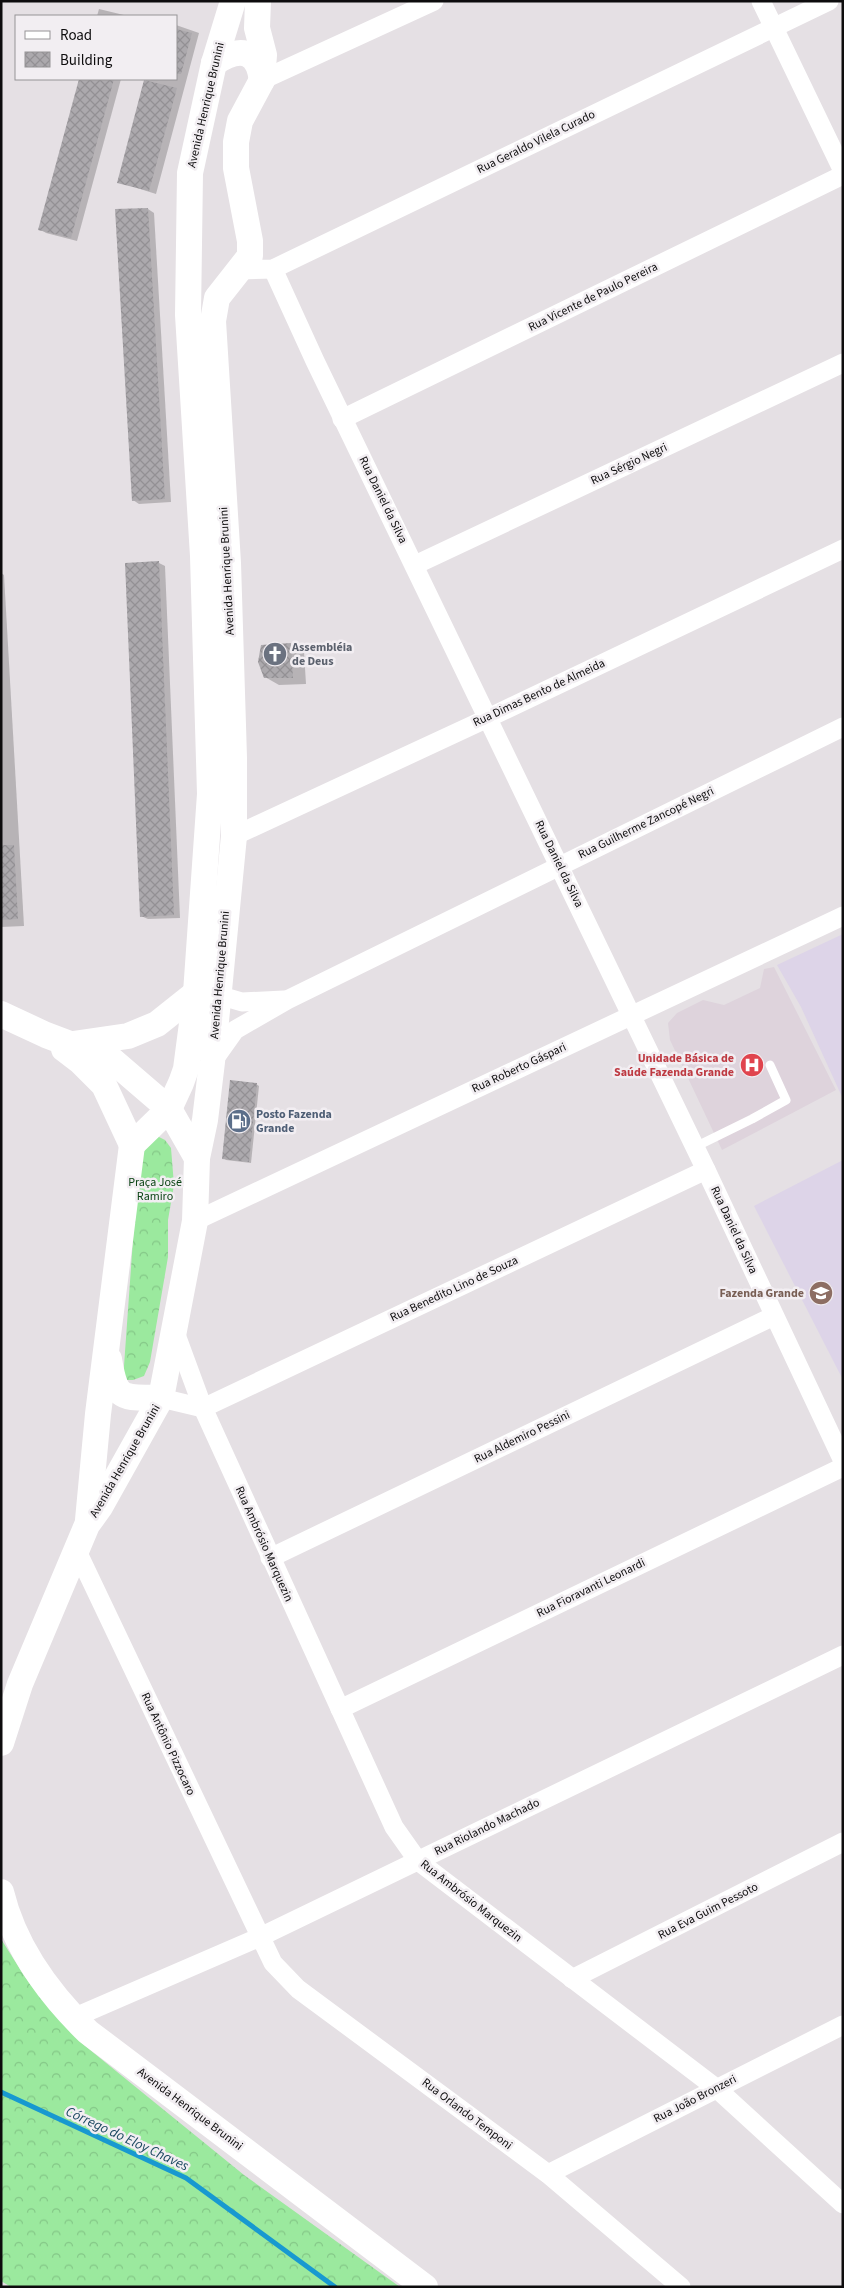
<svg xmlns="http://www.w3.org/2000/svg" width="844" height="2288" font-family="'Source Sans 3',sans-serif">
<defs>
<pattern id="forest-crowns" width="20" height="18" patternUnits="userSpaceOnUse" patternTransform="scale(1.25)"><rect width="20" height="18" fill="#9be99e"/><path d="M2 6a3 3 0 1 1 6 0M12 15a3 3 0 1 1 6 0" fill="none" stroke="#84c787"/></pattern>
<pattern id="building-cross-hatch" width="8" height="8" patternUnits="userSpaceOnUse" patternTransform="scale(1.25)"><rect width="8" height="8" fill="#aca9ad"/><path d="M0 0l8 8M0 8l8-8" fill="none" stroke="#939094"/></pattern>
</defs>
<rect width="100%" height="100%" fill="#e5e0e4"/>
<polygon fill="#ded3dc" points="774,967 836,1090 722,1150 670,1040 668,1023 677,1013 703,1000 724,1005 760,988 764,969"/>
<g fill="#ddd4e8">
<polygon points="843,934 843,1099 801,1007 777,965"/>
<polygon points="843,1160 843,1380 754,1206"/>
</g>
<g fill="url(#forest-crowns)">
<polygon points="157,1136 165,1140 171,1148 174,1185 168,1220 168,1257 150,1362 144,1376 133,1380 123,1380 139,1155"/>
<polygon points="1,1939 25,1977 84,2045 244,2175 400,2287 11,2287 1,2281"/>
</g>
<g fill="#0003">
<polygon points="99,9 128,16 97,16"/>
<polygon points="176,25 199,33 156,194 118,182 146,79 176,79"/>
<polygon points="80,79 121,79 77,241 46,233 40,229"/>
<polygon points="148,209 154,213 171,502 139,504 133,500"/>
<polygon points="159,563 165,566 180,918 148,919 141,916"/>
<polygon points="1,573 4,575 24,926 1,927"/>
<polygon points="290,645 304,652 306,684 279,685 265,677"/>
<polygon points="256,1084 259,1086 251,1163 226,1160 224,1158"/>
</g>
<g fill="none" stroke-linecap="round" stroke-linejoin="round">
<polyline stroke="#1899d0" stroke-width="5" points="1,2092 186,2178 335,2287"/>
</g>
<g fill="url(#building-cross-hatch)">
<polygon points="176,29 192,33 181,74 176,74"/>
<polygon points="79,79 114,79 71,238 38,230"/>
<polygon points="144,80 177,88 149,191 117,183"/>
<polygon points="148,208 165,499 132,501 115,209"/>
<polygon points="159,561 174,915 140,917 125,563"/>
<polygon points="291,643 293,678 264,678 258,662 261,645"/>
<polygon points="1,845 14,845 18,919 1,920"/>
<polygon points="230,1080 257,1083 249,1162 222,1159"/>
</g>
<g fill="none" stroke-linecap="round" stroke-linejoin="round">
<polyline stroke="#fff" stroke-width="9" points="695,1147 752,1119 786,1100 770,1065"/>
<g stroke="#fff" stroke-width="19">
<polyline points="761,1 843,171"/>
<polyline points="262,80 434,1"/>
<polyline points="273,269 315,361 706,1170 843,1461"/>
<polyline points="240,270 273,269 829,1"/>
<polyline points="342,419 843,175"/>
<polyline points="415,565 843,363"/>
<polyline points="234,836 488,718 843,549"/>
<polyline points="218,995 242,1002 284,1000"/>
<polyline points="213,1061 235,1030 287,1000 843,727"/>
<polyline points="195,1221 843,916"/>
<polyline points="175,1332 203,1408 394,1827 418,1861 716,2088 843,2204"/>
<polyline points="161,1398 203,1408"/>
<polyline points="203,1408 706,1170"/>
<polyline points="77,1551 273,1963 298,1989 548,2174 681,2287"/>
<polyline points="270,1558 774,1316"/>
<polyline points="340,1709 843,1467"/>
<polyline points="572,1979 843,1842"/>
<polyline points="73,2018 260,1937 843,1655"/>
<polyline points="548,2174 843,2025"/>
</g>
<g stroke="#fff" stroke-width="26">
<path d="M214,63c25,-16 43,-15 48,17"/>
<polyline points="1,1014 46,1035 112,1060 169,1109 197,1158"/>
<polyline points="73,1044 128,1036 157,1024 196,993"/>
<polyline points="64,1049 81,1062 104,1085 132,1145"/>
<polyline points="132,1145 169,1109 181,1083 186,1069 196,993 210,794 203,556 188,315 190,173 214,63 233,1"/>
<path d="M109,1359c7,43 13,38 52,39"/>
<polyline points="88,1520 98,1414 132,1145"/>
<polyline points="1,1743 20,1684 87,1525 100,1507 161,1398 195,1221 197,1158 205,1120 212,1062 234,836 234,758 228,563 213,321 217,298 250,256 250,241 236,168 236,142 240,121 262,80 264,55 257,28 258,1"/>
<path d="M1,1892c13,54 47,101 87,140l337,255"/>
</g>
</g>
<defs>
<g id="church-disc" transform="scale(1.25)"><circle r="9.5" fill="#6b7280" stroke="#f2eef2"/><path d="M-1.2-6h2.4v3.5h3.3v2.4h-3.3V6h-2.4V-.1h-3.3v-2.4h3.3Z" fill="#fff"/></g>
<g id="hospital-disc" transform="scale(1.25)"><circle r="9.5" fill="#e0444e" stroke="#f2eef2"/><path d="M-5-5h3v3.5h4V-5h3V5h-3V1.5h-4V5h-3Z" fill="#fff"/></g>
<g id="fuel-disc" transform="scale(1.25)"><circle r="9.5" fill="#5c6f8a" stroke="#f2eef2"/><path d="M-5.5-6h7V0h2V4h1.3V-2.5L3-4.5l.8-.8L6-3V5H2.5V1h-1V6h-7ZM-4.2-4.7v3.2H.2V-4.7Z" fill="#fff"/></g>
<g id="school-disc" transform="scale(1.25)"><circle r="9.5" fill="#8d6e63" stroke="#f2eef2"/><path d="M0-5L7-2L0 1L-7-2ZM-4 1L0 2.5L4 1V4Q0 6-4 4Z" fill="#fff"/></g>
</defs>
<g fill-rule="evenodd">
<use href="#church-disc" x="275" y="654"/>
<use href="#hospital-disc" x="752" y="1065"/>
<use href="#fuel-disc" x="239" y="1121"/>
<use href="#school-disc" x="821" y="1293"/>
</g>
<g text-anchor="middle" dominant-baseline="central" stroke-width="5" stroke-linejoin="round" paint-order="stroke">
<g font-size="12" fill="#0d0c0d" stroke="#f2eef2">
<text transform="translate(206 105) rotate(-77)">Avenida Henrique Brunini</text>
<text transform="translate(536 142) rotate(-26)">Rua Geraldo Vilela Curado</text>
<text transform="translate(593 297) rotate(-26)">Rua Vicente de Paulo Pereira</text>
<text transform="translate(629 464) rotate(-25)">Rua Sérgio Negri</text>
<text transform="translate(383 500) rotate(64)">Rua Daniel da Silva</text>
<text transform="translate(227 571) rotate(-93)">Avenida Henrique Brunini</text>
<text transform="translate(539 693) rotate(-25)">Rua Dimas Bento de Almeida</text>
<text transform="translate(646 823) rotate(-26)">Rua Guilherme Zancopé Negri</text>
<text transform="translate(559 864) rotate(64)">Rua Daniel da Silva</text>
<text transform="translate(220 975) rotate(-85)">Avenida Henrique Brunini</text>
<text transform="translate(519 1068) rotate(-25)">Rua Roberto Gáspari</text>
<text transform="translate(734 1230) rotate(65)">Rua Daniel da Silva</text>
<text transform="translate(454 1289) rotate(-25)">Rua Benedito Lino de Souza</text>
<text transform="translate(522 1437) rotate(-26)">Rua Aldemiro Pessini</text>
<text transform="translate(125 1461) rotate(-60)">Avenida Henrique Brunini</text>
<text transform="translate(264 1544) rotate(66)">Rua Ambrósio Marquezin</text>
<text transform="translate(591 1588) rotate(-26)">Rua Fioravanti Leonardi</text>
<text transform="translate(168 1744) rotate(65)">Rua Antônio Pizzocaro</text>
<text transform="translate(487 1827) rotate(-26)">Rua Riolando Machado</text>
<text transform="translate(471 1901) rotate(38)">Rua Ambrósio Marquezin</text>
<text transform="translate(708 1911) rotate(-27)">Rua Eva Guim Pessoto</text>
<text transform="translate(695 2099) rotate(-27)">Rua João Bronzeri</text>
<text transform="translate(190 2109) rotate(37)">Avenida Henrique Brunini</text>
<text transform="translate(467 2114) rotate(37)">Rua Orlando Temponi</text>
</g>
<g font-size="12" font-weight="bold" fill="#5b616d" stroke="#f2eef2" text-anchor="start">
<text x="292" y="647">Assembléia<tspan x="292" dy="14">de Deus</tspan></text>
</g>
<g font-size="12" font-weight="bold" fill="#be3a42" stroke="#f2eef2" text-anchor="end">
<text x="734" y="1058">Unidade Básica de<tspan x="734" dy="14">Saúde Fazenda Grande</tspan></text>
</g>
<g font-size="12" font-weight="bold" fill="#4e5e75" stroke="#f2eef2" text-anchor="start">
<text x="256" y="1114">Posto Fazenda<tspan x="256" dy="14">Grande</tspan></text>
</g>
<g font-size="12" fill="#0c4515" stroke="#f2eef2">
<text x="155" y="1182">Praça José<tspan x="155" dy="14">Ramiro</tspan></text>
</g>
<g font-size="12" font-weight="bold" fill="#785e54" stroke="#f2eef2" text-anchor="end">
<text x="804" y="1293">Fazenda Grande</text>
</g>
<g font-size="14" font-style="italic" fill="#1a4860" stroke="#f2eef2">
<text transform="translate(127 2139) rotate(25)">Córrego do Eloy Chaves</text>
</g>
</g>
<rect width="844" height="2288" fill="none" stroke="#0d0c0d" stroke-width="5"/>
<rect x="15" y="15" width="162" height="65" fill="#f2eef2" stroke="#969496"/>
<rect x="25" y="31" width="25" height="8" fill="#ffffff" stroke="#969496"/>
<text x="60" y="40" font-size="15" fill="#0d0c0d">Road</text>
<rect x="25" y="52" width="25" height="15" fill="url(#building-cross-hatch)" stroke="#969496"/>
<text x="60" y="65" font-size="15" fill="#0d0c0d">Building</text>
</svg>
